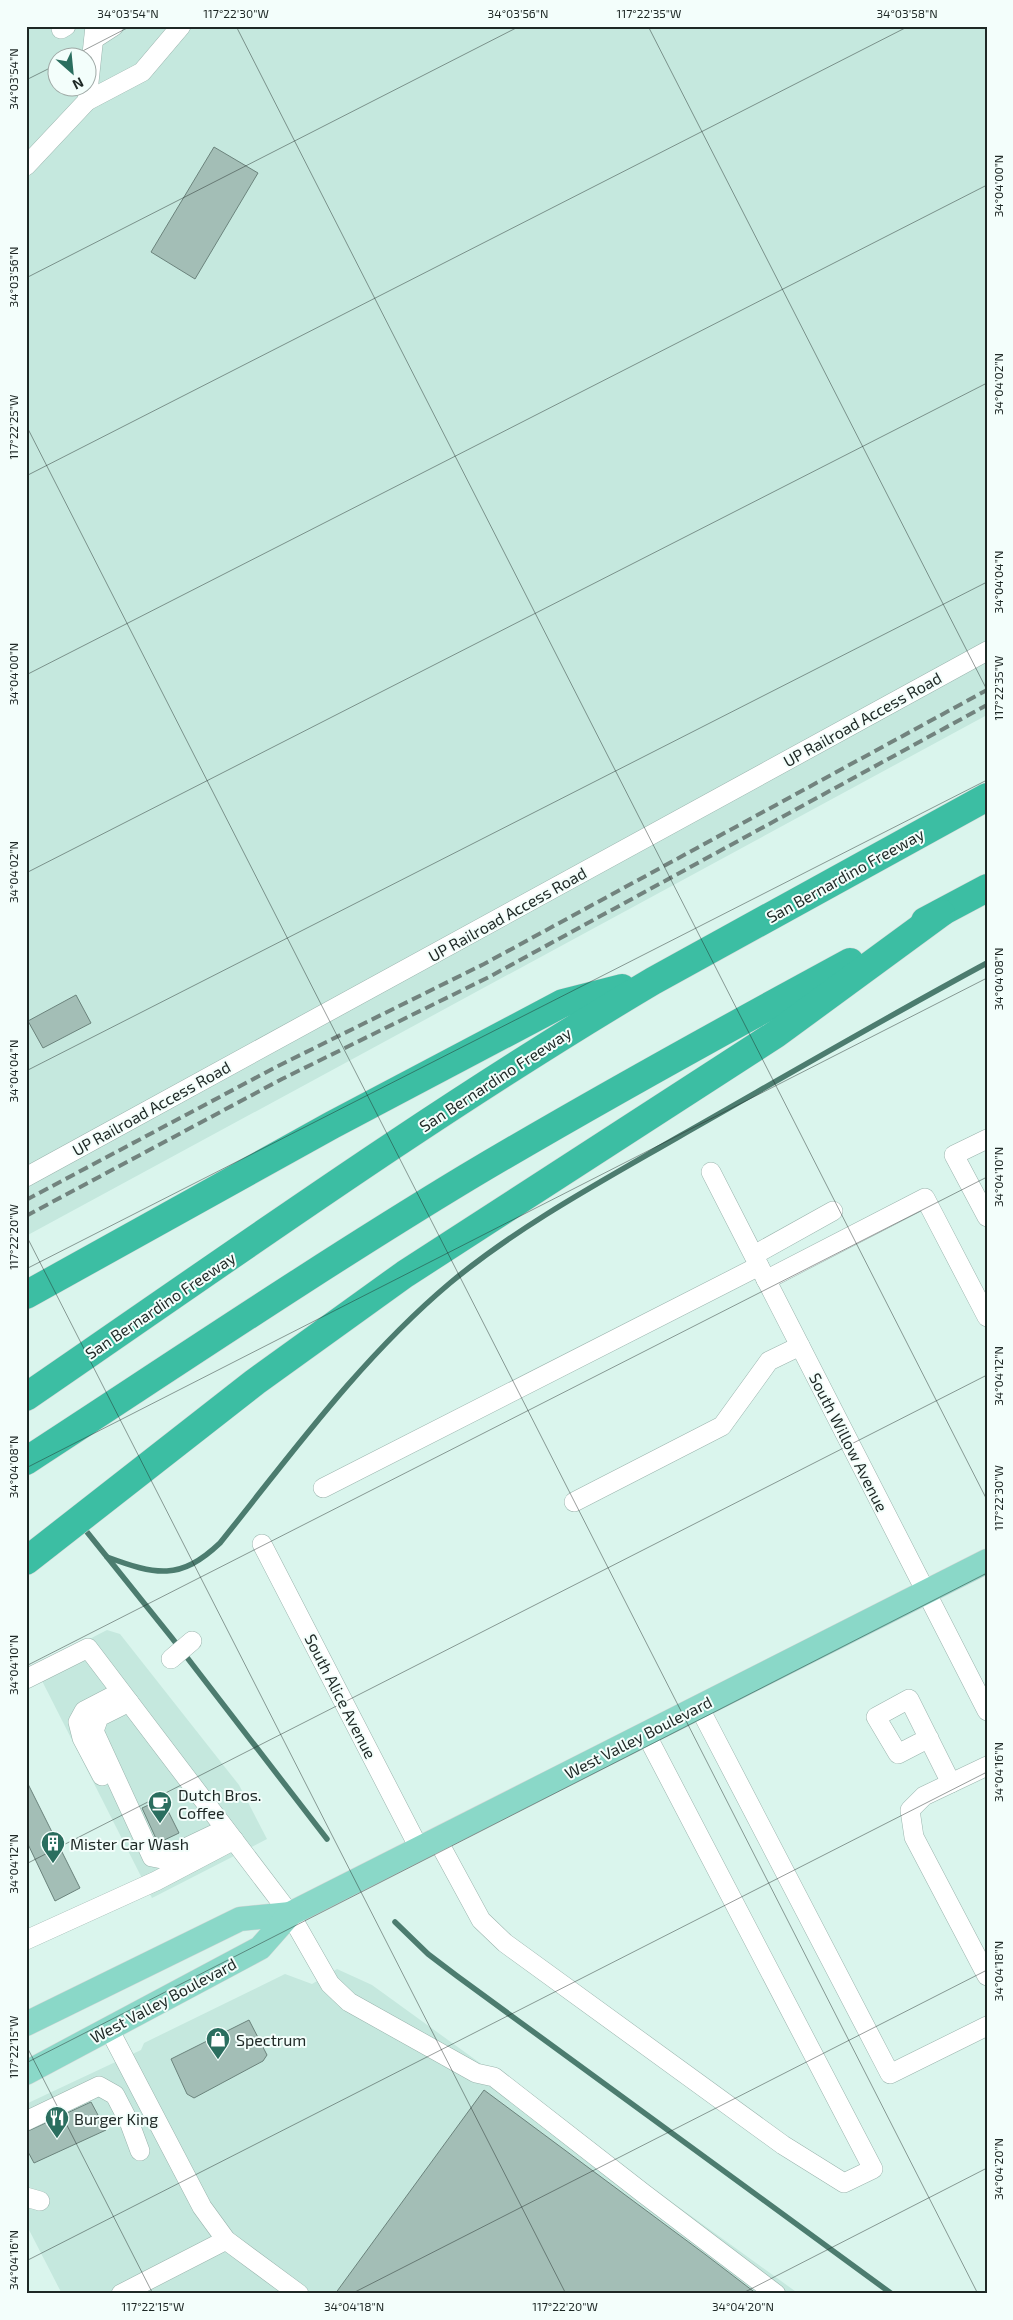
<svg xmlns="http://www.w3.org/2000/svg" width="1013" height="2320" font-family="'Exo 2',sans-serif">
<rect width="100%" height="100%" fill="#daf5ed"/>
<g fill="#c5e8de" fill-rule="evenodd">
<path d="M26,26h961v689l-961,521zM58,58h30v30h-30z"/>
<polygon points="107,1630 120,1634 239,1785 267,1839 152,1898 35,1667"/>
<polygon points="337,1969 372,1985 799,2294 62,2294 26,2224 26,2104 141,2050 144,2043 285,1974 312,1984"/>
</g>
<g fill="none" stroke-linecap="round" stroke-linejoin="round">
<g stroke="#4c7c6f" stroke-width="5.5">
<polyline points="83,1527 172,1638 327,1839"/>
<path d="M107,1557c49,18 73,24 113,-14 72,-90 141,-185 230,-260 70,-58 152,-102 230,-147 102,-58 203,-117 307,-173"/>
<polyline points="395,1922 428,1954 457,1976 892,2294"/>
</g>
</g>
<g fill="#a3beb6" stroke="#6b837c">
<polygon points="214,147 258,173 195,279 151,252"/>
<polygon points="76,995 91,1023 43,1048 28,1021"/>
<polygon points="26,1780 80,1888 55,1901 26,1840"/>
<polygon points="153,1803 160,1816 168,1811 179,1833 158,1843 142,1808"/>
<polygon points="249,2020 267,2055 263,2061 194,2098 187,2094 171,2059"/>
<polygon points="484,2090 706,2255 757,2294 335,2294"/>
<polygon points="91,2102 106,2130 34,2163 26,2148 26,2132"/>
</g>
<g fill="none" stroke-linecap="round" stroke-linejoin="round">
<g stroke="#9ab4ad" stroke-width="20">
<g id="minor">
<polyline points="61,29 66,26"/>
<polyline points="94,39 114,26"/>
<polyline points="87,101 142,72 181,26"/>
<polyline points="26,166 87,101 95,26"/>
<polyline points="987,1139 954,1155 987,1217"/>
<polyline points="711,1172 987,1711"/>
<polyline points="26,1177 987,651"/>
<polyline points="754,1255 833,1211"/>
<polyline points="766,1280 925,1198 987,1317"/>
<polyline points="323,1488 759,1266"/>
<polyline points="574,1502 722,1426 769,1361 800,1346"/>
<polyline points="262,1544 419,1848"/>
<polyline points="171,1659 192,1641"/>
<polyline points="26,1679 88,1648 290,1914 330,1984 349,2002 476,2073 494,2077 643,2193 776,2294"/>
<polyline points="129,1702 99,1717 94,1731 152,1857 162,1859 225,1829"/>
<polyline points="699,1707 890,2074 987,2026"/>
<polyline points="929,1738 898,1754 876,1717 909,1699 951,1783"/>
<polyline points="987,1766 924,1796 910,1810 914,1837 987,1976"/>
<polyline points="102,1776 82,1738 78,1722 84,1711 111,1697"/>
<polyline points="437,1839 481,1920 505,1943 783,2145 844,2183 873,2169 646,1734"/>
<polyline points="26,1940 156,1881 234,1840"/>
<polyline points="109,2029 202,2207 226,2240 299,2294"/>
<polyline points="26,2121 99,2086 115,2095 130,2124 140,2151"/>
<polyline points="26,2197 40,2201"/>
<polyline points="121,2294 226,2240"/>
</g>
</g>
<g stroke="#d6d8d8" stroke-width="25">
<g id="major">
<polyline points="26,2024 240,1919 290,1914 987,1561"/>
<polyline points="26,2073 260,1948 290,1914"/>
</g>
</g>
<g stroke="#d6d8d8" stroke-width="29">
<g id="highway">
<polyline points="925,921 987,888"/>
<polyline points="26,1295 332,1125 563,1003 622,988"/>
<path d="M26,1397c207,-142 411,-288 627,-416l334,-184"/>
<path d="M26,1461c146,-95 291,-193 440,-283 126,-75 255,-146 384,-216"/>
<polyline points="26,1561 255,1382 405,1274 776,1034 941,913"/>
</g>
</g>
<use href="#minor" stroke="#fff" stroke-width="19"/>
<use href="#major" stroke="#8ad8c8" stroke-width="24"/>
<use href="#highway" stroke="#3cbea3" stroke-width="28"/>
<g stroke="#72837e" stroke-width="4" stroke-dasharray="10 5" stroke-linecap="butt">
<polyline points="26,1200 276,1067 484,964 987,690"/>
<polyline points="26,1216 282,1079 489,977 987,705"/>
</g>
</g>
<path fill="none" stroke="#1e2825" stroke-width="1" stroke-opacity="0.45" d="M236,26l751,1474M648,26l339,664M69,58l62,-32M26,80l32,-16M26,278l494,-252M26,425l952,1869M26,476l883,-450M26,675l961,-490M26,873l961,-490M26,1071l961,-489M26,1235l540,1059M26,1269l961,-489M26,1468l961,-490M26,1666l961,-489M26,1864l961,-489M26,2045l127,249M26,2063l961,-490M26,2261l961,-489M351,2294l636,-324M741,2294l246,-126"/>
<defs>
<g id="cafe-pin" transform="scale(1.25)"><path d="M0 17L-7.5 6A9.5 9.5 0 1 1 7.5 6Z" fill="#2b6e5f" stroke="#f3fefb"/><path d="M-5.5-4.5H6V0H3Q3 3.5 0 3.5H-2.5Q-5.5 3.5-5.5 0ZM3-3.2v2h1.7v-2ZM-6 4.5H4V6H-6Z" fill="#fff"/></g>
<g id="building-pin" transform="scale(1.25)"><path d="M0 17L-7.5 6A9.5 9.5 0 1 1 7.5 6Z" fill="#2b6e5f" stroke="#f3fefb"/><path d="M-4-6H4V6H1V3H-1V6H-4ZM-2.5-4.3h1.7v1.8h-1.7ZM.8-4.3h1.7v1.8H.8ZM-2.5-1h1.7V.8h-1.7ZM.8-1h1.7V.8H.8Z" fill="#fff"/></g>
<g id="shop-pin" transform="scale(1.25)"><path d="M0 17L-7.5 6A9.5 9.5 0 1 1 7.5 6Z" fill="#2b6e5f" stroke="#f3fefb"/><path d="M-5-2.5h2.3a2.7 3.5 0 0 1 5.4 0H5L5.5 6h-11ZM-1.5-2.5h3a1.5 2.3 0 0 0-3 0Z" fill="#fff"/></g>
<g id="restaurant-pin" transform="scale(1.25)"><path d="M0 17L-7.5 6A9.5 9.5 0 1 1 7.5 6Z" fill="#2b6e5f" stroke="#f3fefb"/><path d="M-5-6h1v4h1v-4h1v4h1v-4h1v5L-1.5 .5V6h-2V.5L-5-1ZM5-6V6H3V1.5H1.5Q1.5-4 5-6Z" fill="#fff"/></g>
</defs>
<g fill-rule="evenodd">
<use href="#cafe-pin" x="160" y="1803"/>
<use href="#building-pin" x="53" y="1843"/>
<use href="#shop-pin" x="218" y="2039"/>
<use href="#restaurant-pin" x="57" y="2118"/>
</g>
<g text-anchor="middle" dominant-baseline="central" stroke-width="4" stroke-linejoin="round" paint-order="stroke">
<g font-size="16" fill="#1e2825" stroke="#f3fefb">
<text transform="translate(862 719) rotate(-29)">UP Railroad Access Road</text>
<text transform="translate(845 875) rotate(-29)">San Bernardino Freeway</text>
<text transform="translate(507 914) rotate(-29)">UP Railroad Access Road</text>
<text transform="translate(495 1079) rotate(-33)">San Bernardino Freeway</text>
<text transform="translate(151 1108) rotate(-29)">UP Railroad Access Road</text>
<text transform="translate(160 1305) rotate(-34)">San Bernardino Freeway</text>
<text transform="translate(849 1442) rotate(63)">South Willow Avenue</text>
<text transform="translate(341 1696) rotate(63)">South Alice Avenue</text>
<text transform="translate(638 1737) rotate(-27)">West Valley Boulevard</text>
<text transform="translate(163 2000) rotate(-28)">West Valley Boulevard</text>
</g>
<g font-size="16" fill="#1e2825" stroke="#f3fefb" text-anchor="start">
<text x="178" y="1794">Dutch Bros.<tspan x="178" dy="18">Coffee</tspan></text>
<text x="70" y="1843">Mister Car Wash</text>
<text x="236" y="2039">Spectrum</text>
<text x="74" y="2118">Burger King</text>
</g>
</g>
<rect width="1013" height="2320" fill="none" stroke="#f3fefb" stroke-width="55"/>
<g transform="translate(72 72) rotate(153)"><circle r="24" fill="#f3fefb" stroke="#9ea8a5"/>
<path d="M0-4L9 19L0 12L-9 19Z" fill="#2b6e5f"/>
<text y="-8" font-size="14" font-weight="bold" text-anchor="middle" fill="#1e2825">N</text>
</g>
<rect x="28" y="28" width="958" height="2264" fill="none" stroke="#1e2825" stroke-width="2"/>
<g font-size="12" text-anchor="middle" fill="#1e2825">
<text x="128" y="18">34°03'54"N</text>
<text x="236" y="18">117°22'30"W</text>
<text x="518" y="18">34°03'56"N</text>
<text x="649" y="18">117°22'35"W</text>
<text x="907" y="18">34°03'58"N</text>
<text transform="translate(14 79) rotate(-90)" y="4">34°03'54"N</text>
<text transform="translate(999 186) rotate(-90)" y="4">34°04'00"N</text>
<text transform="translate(14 277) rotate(-90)" y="4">34°03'56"N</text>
<text transform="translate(999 384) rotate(-90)" y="4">34°04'02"N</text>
<text transform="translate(14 427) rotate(-90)" y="4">117°22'25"W</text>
<text transform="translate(999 582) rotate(-90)" y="4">34°04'04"N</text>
<text transform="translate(14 674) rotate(-90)" y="4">34°04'00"N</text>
<text transform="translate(999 688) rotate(-90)" y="4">117°22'35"W</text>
<text transform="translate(14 872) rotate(-90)" y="4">34°04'02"N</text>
<text transform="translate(999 979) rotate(-90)" y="4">34°04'08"N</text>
<text transform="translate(14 1071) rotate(-90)" y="4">34°04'04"N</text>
<text transform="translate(999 1177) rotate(-90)" y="4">34°04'10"N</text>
<text transform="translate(14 1237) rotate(-90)" y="4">117°22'20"W</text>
<text transform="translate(999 1376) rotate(-90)" y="4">34°04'12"N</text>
<text transform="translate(14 1467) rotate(-90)" y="4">34°04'08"N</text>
<text transform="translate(999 1498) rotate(-90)" y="4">117°22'30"W</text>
<text transform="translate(14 1665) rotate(-90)" y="4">34°04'10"N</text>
<text transform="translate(999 1772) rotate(-90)" y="4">34°04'16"N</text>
<text transform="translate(14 1864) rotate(-90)" y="4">34°04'12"N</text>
<text transform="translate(999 1971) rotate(-90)" y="4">34°04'18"N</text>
<text transform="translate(14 2047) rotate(-90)" y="4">117°22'15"W</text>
<text transform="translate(999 2169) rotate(-90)" y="4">34°04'20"N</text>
<text transform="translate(14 2260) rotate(-90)" y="4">34°04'16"N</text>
<text x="153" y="2311">117°22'15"W</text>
<text x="354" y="2311">34°04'18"N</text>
<text x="565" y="2311">117°22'20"W</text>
<text x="743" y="2311">34°04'20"N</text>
</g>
</svg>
